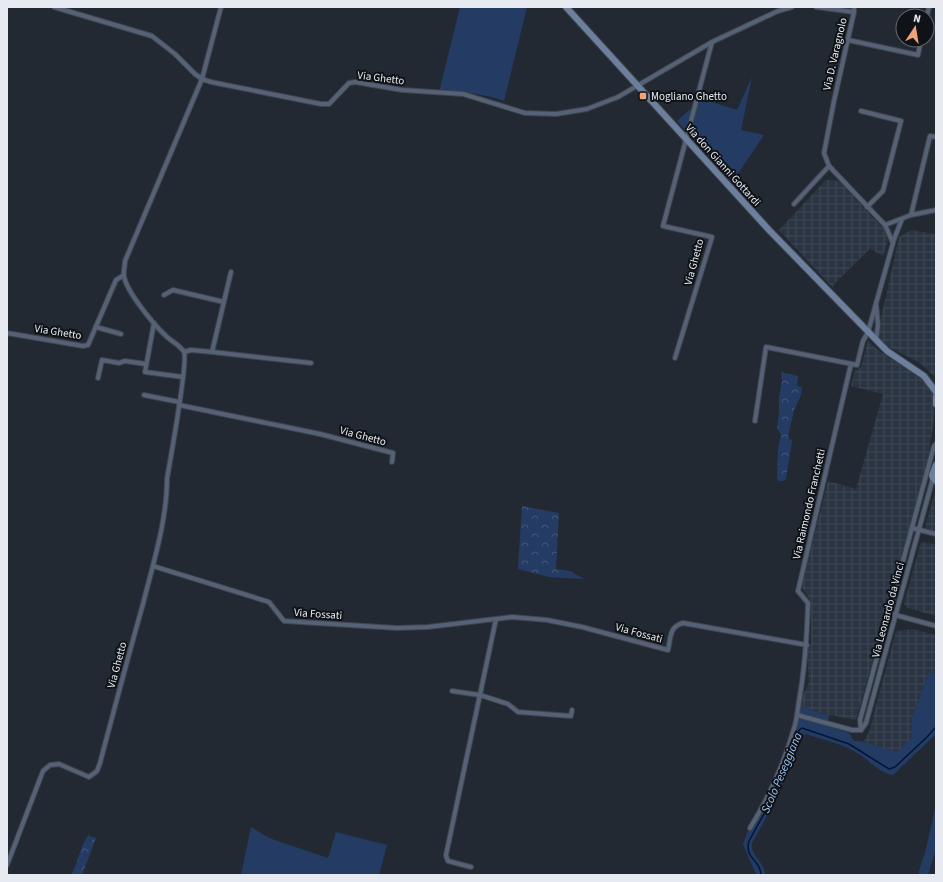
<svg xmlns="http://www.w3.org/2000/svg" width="943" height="882" font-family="'Source Sans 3',sans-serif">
<defs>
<pattern id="industrial-grid" width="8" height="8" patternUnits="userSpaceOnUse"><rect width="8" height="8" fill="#2a3442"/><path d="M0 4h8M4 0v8" fill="none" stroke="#3f4854"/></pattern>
<pattern id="forest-crowns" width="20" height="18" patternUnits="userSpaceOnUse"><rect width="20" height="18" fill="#243c63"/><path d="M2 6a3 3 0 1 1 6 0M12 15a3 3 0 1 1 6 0" fill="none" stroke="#44587a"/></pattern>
</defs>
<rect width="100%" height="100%" fill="#232933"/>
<g fill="url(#industrial-grid)">
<polygon points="826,180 839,181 883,228 888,240 883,256 870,249 834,284 833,288 779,230"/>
<polygon points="911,230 935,234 936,378 920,363 887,346 879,337 878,332 899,237"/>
<polygon points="868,341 879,351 926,380 935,394 934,419 927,465 856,720 830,715 829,716 798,705 809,683 807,650 808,647 811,644 811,603 809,598 802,587 802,584 828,481 856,489 883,394 851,386 855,370 859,369 861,367"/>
<polygon points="936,492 936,533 925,527 935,493"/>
<polygon points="921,542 936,544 936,616 908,608 904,604"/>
<polygon points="913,629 936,635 936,674 929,672 912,718 911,739 897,753 859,741 864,741 869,732 896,631"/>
</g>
<g fill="#243c63">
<path d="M460,7h67l-23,94c-21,-8 -43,-9 -65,-9z"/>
<polygon points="752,77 741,130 764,135 733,181 677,121 702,99 737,110"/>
<path d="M929,672l7,2v60l-43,41c-14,-2 -23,-14 -34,-21 -16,-10 -35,-14 -53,-20l-5,2 -25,64 -24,43c-2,13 13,19 13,32h-10l1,-1 -13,-30 8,-22 18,-27 25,-65 4,-25 31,11 -2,10 22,7 5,8h5l38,11 14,-14 1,-20z"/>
<polygon points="936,805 936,848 928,875 918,875 921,864 925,853"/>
<polygon points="251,827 269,838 328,858 336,832 387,845 379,875 241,875"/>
</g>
<g fill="url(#forest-crowns)">
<polygon points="781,372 798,376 797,386 802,387 801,395 794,410 788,437 792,441 786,479 784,481 779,481 777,479 778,449 781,435 777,427 779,414 779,396 782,381"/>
<polygon points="522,506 559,513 556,569 570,571 584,579 549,577 518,569"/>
<path d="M90,833l-1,3 7,2 -14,37h-11c8,-14 9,-30 19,-42z"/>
</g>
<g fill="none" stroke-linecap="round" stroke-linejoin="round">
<path stroke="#011539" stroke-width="1.5" d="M761,875c0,-15 -17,-16 -12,-34l22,-40 14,-31 14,-40 3,-2 47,16 40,25 6,-2 32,-30 9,-10"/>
<g stroke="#3e444e" stroke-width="6">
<g id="minor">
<polyline points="54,7 152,36 175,54 195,74 202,79 211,82 321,104 329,104 349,83 355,82 402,90 463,94 525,113 556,114 587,109 618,97 712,42 778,11 792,7"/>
<polyline points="816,7 854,12 854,7"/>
<polyline points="927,16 929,7"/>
<polyline points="848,40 918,55 921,40"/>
<polyline points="861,111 901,121 883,191 867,207"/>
<polyline points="829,166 824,153 834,101 854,12"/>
<polyline points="911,215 930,136 936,137"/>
<polyline points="885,225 911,215 936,210"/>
<polyline points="893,242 902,219"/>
<polyline points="164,295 173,290 224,302"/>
<polyline points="154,323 145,372 183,377"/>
<polyline points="96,327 121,334"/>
<polyline points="7,333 83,346 88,345 116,280 124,275"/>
<polyline points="876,340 878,325 876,303"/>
<polyline points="184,352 191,350 212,352 311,363"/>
<polyline points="212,352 231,272"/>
<polyline points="675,358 712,237 663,226 712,42"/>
<polyline points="98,378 102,360 119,363 125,361 146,364"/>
<polyline points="144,395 179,402"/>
<polyline points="179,405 320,434 393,453 392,462"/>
<polyline points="755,421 766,347 857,365 863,341 868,332 893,243 885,225 829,166 794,204"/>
<polyline points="912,528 936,534"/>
<path d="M153,566l116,36 15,19 113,7 31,-1 84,-10 35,3 35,7 86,23c3,-13 1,-23 15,-27l124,22"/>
<polyline points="888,613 936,626"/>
<polyline points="452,691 480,695 508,704 518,712 571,716 572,710"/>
<polyline points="797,715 852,730 861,730"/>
<polyline points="861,730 860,720 934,446 936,444"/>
<polyline points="861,730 866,723 933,478"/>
<path d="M750,828c20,-32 35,-67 45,-103 2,-8 3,-16 4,-24 6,-33 8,-65 9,-98l-10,-12 53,-227"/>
<path d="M7,865l36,-94 7,-6 9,-1 30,13 8,-6 3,-8c14,-53 28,-106 43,-159 10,-40 24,-84 24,-125 3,-17 21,-118 17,-127 -4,-7 -13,-11 -18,-16 -12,-11 -40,-45 -42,-60 -1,-4 1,-10 1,-15l77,-182 19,-72"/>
<polyline points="471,867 448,861 447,859 446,855 496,619"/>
</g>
</g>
<g stroke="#3e444e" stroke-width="8">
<g id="secondary">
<polyline points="566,7 769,230 887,351 924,376 936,392"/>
<polyline points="936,397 936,404"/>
<polyline points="936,465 932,475 933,478 936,481"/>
</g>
</g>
<use href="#minor" stroke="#556174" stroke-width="4"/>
<use href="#secondary" stroke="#6c809e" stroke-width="6"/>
</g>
<rect fill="#f0a279" stroke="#0f1216" stroke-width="1.5" x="639" y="92" width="8" height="8" rx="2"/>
<g text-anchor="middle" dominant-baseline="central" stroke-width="4" stroke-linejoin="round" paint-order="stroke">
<g font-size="11" fill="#e7ebf1" stroke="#0f1216">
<text transform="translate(835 54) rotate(-77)">Via D. Varagnolo</text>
<text transform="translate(381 78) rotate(7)">Via Ghetto</text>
<text transform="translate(723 165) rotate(48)">Via don Gianni Gottardi</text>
<text transform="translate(694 262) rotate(-75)">Via Ghetto</text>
<text transform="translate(58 332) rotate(9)">Via Ghetto</text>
<text transform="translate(363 436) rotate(15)">Via Ghetto</text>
<text transform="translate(809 504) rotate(-77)">Via Raimondo Franchetti</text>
<text transform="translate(888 610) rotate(-75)">Via Leonardo da Vinci</text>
<text transform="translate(318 614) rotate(4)">Via Fossati</text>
<text transform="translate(639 633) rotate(15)">Via Fossati</text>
<text transform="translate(117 665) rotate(-75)">Via Ghetto</text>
</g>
<g font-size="11" fill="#e7ebf1" stroke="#0f1216" text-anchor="start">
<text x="651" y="96">Mogliano Ghetto</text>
</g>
<g font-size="12" font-style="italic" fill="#a1c4f9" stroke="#0f1216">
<text transform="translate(782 773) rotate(-67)">Scolo Peseggiana</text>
</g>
</g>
<rect width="943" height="882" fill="none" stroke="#e7ebf1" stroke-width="16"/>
<g transform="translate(915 28) rotate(12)"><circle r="19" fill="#0f1216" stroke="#65696e"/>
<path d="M0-3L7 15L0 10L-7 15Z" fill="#f0a279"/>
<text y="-6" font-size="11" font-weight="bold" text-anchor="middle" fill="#e7ebf1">N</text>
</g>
</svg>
